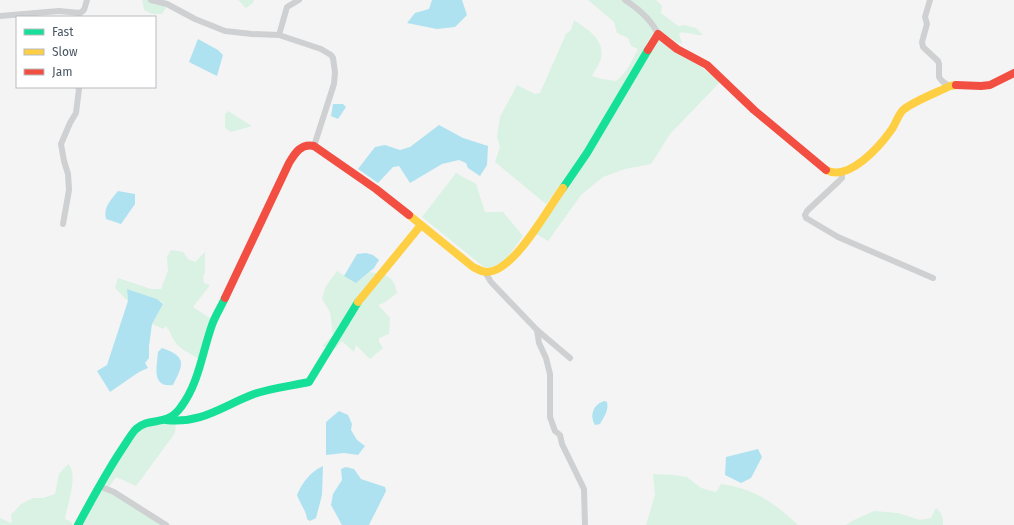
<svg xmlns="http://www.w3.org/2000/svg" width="1014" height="525" font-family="'Fira Sans',sans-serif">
<rect width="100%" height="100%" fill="#f4f4f4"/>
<g fill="#d9f2e3">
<polygon points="142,0 164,0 166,8 162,14 152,14 144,10"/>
<polygon points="238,0 254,0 253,3 246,8"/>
<path d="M588,0h68l6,6 -1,7 17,13 6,-1 12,3 7,7c-8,1 -15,-4 -24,-2l3,11 -7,-3 -12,-8 -10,1 -69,119 -38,51 -51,-42 5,-15 -3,-10 3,-20 17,-32 18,9 5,-1 26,-59 5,-4 3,-10c14,10 31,19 27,39 -2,6 -7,12 -9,17l10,3 14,2c11,-9 16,-20 22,-32l-7,-3 -3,-8 -11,-5 -3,-11z"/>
<polygon points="659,38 694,61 720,82 670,134 651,164 625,169 603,177 581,195 548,241 536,234"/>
<polygon points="228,111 252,126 231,132 225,128 225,114"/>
<path d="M456,173l20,11 9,28h18l20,24c-10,13 -20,34 -39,31l-62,-50z"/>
<path d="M171,250l12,2 5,7 7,3 10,-10v20l-2,5 1,6 6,2 -17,22 18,12 -7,16 -5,24c-10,-6 -22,-11 -27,-22 -2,-5 -2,-6 -6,-11l-3,3 -11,-5 11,-21 -6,-4 -30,-10 1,12 -13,-13 3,-10 33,11h10l7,-18 -1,-14z"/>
<path d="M337,271l19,12 14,-11c17,4 23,2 27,21l-13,10 -6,2 12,13 -1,16 -10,4v4l4,6 -13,11 -14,-14 -2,7 -12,-11 -7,8 -13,-3 11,-11 -3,-23 -8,-13 4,-13z"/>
<polygon points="176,420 175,433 136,486 116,477 109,487 171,525 81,525 95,502 114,465 140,430 147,427"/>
<path d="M68,464c11,10 -1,41 -3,55l5,2 3,4h-73v-7l11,5 1,-1 -1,-7 10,-11 8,-4 3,-2h11l12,-4 4,-20z"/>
<path d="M653,474l21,1 13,2 14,11 14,4 2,-1 4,-7c34,5 52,18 77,41h-152l9,-30z"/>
<path d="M936,508c6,5 7,9 7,17h-97l8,-5 20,-9 24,2 22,7 11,-2z"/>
</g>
<g fill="#aee2f0">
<polygon points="432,0 462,0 467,15 455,27 437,29 407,23 415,13 429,9"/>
<polygon points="198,39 218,50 223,55 217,76 189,62"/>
<polygon points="333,104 343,104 346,107 338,119 331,116"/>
<polygon points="439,125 463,138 488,146 487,165 480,176 468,168 466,163 459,160 442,164 410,183 399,166 393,167 378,183 358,169 375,147 385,145 400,150 410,147"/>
<path d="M118,191l17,3v10l-14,20 -15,-5c-3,-12 5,-19 12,-28z"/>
<polygon points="366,253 373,255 379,260 374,268 356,283 344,276 357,254"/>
<polygon points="127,289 157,299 163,304 152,324 149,346 149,358 145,363 148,368 139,372 110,392 97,371 107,365 128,301"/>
<path d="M162,348c26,9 21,17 11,37 -22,3 -16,-19 -15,-33z"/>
<path d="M605,401l2,1c2,8 -3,15 -7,22l-5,1c-6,-10 -1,-22 10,-24z"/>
<polygon points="339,411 348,415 352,424 351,430 357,440 365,446 358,455 344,453 326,455 326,422"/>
<polygon points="758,449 762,457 751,478 741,483 725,475 726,457"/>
<path d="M323,466l-1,29 -6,23 -6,3 -3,-2c-1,-9 -7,-15 -10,-24 5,-12 14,-24 26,-29z"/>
<polygon points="346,467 354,469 361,479 385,487 386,491 369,525 342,525 331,505 333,494 342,480 341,469"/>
</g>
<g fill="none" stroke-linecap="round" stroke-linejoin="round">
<g stroke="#ced0d2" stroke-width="6">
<polyline points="151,0 167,4 195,19 225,31 252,34 279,35 321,49 331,55 333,58 335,72 334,84 314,146"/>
<path d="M625,0c14,9 26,19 33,34"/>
<polyline points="930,0 925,17 927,24 922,42 923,47 938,61 939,64 939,77 942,81 949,86"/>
<polyline points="0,16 59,11 80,13 84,10 87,0"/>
<polyline points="279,35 287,7 299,0"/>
<polyline points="842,172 842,178 839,181 807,211 805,215 806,218 838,237 933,278"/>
<polyline points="63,224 69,190 68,174 64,161 61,144 70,123 76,113 79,89 78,87"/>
<polyline points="485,272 491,282 537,330 570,358"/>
<polyline points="537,330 539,343 546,358 550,374 550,417 555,431 560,435 562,444 584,489 585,525"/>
<polyline points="99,486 114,492 166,525"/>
</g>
<g stroke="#16e098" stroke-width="8">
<polyline points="563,188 587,153 648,50"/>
<path d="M166,420c36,4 56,-14 88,-26 18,-6 37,-8 55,-12l49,-80"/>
<path d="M78,525c14,-26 28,-52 44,-76 5,-7 9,-15 14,-20 14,-13 30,-1 45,-22 18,-24 21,-54 31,-82 3,-9 9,-18 13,-27"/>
</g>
<g stroke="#ffcf43" stroke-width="8">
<path d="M826,170c23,12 54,-24 66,-41 4,-6 6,-14 11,-19 9,-8 35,-18 47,-24l6,-1"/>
<path d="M409,215l64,52c4,2 9,5 14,5 27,0 61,-64 76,-84"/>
<polyline points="358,302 421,225"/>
</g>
<g stroke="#f24e42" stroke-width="8">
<polyline points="648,50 658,34 677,49 707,65 754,110 826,170"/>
<polyline points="956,85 981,86 990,85 1014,73"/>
<path d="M225,298l64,-135c6,-10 12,-20 25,-17l62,43 33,26"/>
</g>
</g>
<rect x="16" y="16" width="140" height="72" fill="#ffffff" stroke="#b7bbc0"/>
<rect x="24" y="29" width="20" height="6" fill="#16e098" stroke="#b7bbc0"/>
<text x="52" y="36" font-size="12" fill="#4a5661">Fast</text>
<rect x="24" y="49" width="20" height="6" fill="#ffcf43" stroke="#b7bbc0"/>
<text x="52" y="56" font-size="12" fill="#4a5661">Slow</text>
<rect x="24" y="69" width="20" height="6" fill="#f24e42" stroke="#b7bbc0"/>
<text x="52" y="76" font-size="12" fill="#4a5661">Jam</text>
</svg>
